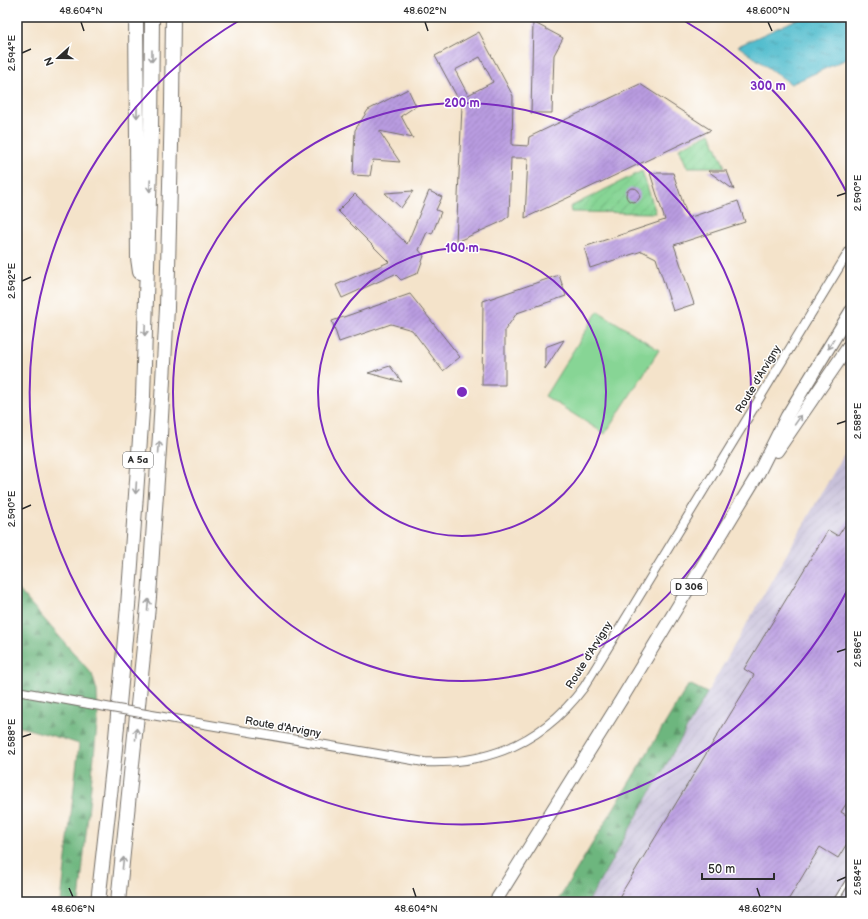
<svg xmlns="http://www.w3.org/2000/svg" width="868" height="919" font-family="'Balsamiq Sans',sans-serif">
<defs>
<pattern id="industrial-furrows" width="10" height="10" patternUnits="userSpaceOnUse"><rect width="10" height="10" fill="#c7c0d9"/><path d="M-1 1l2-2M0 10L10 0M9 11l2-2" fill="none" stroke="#aba5ba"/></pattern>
<pattern id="forest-firs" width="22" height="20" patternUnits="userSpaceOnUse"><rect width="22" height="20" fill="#6db67e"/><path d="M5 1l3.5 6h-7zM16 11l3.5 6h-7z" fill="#5a9467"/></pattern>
<pattern id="garden-furrows" width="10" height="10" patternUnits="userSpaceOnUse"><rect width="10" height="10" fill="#87d595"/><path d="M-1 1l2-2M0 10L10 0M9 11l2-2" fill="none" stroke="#75b781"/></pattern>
<pattern id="water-ripples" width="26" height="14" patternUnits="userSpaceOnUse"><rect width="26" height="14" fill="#52bdce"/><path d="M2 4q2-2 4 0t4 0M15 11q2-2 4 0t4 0" fill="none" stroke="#449aa7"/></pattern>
<pattern id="building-hatch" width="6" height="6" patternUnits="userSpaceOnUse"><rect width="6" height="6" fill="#b99ce1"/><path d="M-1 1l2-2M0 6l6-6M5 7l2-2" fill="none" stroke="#977fb7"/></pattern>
</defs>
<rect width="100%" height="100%" fill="#fff"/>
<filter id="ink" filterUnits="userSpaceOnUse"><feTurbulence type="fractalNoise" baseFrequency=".025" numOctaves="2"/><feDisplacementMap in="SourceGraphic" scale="8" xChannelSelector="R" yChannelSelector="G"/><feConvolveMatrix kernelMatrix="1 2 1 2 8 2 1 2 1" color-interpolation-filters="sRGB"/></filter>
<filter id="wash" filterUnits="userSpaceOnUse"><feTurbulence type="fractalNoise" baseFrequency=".012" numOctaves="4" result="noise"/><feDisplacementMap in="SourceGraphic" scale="16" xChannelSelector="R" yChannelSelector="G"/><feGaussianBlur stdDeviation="0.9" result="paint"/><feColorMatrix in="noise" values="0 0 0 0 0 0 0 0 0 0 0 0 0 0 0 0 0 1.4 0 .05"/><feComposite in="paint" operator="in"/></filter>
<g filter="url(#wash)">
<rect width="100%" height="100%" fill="#f4e3ca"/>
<polygon fill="url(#industrial-furrows)" points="851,442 851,902 588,902 707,693"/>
<g fill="url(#forest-firs)" stroke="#4c7054">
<path d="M17,588l75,86 5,17 1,26 -19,185h-18l18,-158c-20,-7 -41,-12 -62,-18z"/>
<polygon points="689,684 707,693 588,902 557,902"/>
</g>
<g fill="url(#garden-furrows)" stroke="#598060">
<polygon points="710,133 725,167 687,167 679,148"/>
<polygon points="642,171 656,213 571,212 570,207"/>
</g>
<polygon fill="#87d595" stroke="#598060" points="598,311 659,350 605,434 545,396"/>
<polygon fill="url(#water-ripples)" stroke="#3e747c" points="802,17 851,17 851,57 791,84 738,46"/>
<g id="blocks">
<g fill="url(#building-hatch)" fill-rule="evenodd">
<polygon points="533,22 563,38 554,55 552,113 531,113"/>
<path d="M479,32l34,64 -1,49 16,1 1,-9 111,-53 71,46 -186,88 3,-60h-17l-2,58 -8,6 -45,20 6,-136 -27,-50zM480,57l13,25 -25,13 -13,-25z"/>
<polygon points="408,89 416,106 401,116 413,138 379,131 400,162 373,160 370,176 353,175 355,130 368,110"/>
<polygon points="708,171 727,171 734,190"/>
<polygon points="650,173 673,173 688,218 738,201 745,222 674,245 694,304 673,311 656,258 642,251 590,268 584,247 665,220"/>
<circle cx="633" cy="195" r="7"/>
<polygon points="413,191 401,208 385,193"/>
<polygon points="429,191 442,197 436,210 441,212 432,234 427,232 419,250 424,256 418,273 401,280 395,274 342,298 336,285 389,262 338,211 355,194 407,244"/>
<polygon points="559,275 566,296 517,313 505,330 505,385 482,385 483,301"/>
<polygon points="410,294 460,357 443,371 412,330 391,324 339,342 332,321"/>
<polygon points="564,340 545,369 545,347"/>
<polygon points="390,366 402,382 368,373"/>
<polygon points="851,516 851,796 841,812 851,818 851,837 838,858 820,847 787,902 616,902 754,675 744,669 828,530 838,536"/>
</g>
</g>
</g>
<g filter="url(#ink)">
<use href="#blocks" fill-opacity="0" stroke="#716b63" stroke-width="1"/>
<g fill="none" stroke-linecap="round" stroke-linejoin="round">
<g stroke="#716b63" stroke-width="6">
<polyline id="lane" points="835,902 851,876"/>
</g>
<g stroke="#716b63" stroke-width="10">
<g id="street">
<polyline points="17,691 89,704"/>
<path d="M169,718l255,44c67,3 120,-21 160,-75l267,-439"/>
</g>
</g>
<g stroke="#716b63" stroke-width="14">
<g id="primary">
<polyline points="777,451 851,343"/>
<polyline points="495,902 621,700 758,474 787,416 851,311"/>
</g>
</g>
<g stroke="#716b63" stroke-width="16">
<g id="highway">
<polyline points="136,17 138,258 140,272"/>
<polyline points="98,902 114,759 128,606 143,397 151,133 152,17"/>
<polyline points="118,902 149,597 160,435 167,308 172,104 173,17"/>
</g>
</g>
<use href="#lane" stroke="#fff" stroke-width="4"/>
<use href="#street" stroke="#fff" stroke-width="8"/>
<use href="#primary" stroke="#fff" stroke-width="12"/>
<use href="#highway" stroke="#fff" stroke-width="14"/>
<g stroke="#716b63" stroke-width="10" stroke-linecap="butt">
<polyline id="street-bridge" points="89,704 169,718"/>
</g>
<use href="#street-bridge" stroke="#fff" stroke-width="8"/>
</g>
<defs><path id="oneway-shaft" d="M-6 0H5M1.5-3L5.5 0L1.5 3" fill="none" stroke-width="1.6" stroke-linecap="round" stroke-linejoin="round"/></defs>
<g stroke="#a0a0a0">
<use href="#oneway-shaft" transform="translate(152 56) rotate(90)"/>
<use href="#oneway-shaft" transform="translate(137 112) rotate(90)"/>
<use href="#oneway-shaft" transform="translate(150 186) rotate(92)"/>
<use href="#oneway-shaft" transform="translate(145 330) rotate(92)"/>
<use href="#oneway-shaft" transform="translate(831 344) rotate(121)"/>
<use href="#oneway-shaft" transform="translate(798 420) rotate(-55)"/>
<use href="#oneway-shaft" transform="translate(159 447) rotate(-86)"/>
<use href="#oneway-shaft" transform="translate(136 488) rotate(94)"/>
<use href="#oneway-shaft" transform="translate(148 605) rotate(-85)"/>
<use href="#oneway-shaft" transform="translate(136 734) rotate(-85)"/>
<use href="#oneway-shaft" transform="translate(123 863) rotate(-84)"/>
</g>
</g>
<path fill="none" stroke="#2b2b2b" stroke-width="1.5" d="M81,22l3,9M425,22l3,9M768,22l4,9M22,53l9,-4M837,196l9,-3M22,281l9,-4M837,424l9,-3M22,509l9,-4M837,652l9,-3M22,737l9,-3M837,881l9,-4M69,888l4,9M413,888l3,9M757,888l3,9"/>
<g fill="none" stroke="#7b2cbf" stroke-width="2">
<circle cx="462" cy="392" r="144"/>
<circle cx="462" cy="392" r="289"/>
<path d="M850 585A433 433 0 1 1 245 17M678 17A433 433 0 0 1 850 199"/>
</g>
<g text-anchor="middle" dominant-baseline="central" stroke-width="3" stroke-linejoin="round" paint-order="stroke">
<g fill="#fff" stroke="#6b6b6b" stroke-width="1">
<rect x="123" y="452" width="30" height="16" rx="3"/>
<rect x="671" y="579" width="36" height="16" rx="3"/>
</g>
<g font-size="10" font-weight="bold" fill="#2b2b2b">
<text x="138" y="460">A 5a</text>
<text x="689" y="587">D 306</text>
</g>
<g font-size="11" fill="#2b2b2b" stroke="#fff">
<text transform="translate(758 379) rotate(-59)">Route d'Arvigny</text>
<text transform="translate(589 655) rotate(-58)">Route d'Arvigny</text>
<text transform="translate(283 727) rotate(10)">Route d'Arvigny</text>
</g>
</g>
<circle cx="462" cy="392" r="6" fill="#7b2cbf" stroke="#fff" stroke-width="2"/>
<g font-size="12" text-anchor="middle" font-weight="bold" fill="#7b2cbf" stroke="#fff" stroke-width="3" stroke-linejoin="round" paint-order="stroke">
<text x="768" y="90">300 m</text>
<text x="462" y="107">200 m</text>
<text x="462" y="252">100 m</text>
</g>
<rect width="868" height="919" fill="none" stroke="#fff" stroke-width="44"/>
<g transform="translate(58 58) rotate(249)" stroke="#ffffff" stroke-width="3" paint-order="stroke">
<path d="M0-3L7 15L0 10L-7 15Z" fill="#2b2b2b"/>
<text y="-6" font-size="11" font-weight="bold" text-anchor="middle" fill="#2b2b2b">N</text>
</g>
<path d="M702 873v6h72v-6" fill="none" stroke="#2b2b2b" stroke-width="2"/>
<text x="708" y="873" font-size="12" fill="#2b2b2b" stroke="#ffffff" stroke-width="3" paint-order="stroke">50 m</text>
<rect x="22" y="22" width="824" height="875" fill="none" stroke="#2b2b2b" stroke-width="1.5"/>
<g font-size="10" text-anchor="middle" fill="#2b2b2b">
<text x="81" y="14">48.604°N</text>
<text x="425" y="14">48.602°N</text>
<text x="768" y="14">48.600°N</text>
<text transform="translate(11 53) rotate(-90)" y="4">2.594°E</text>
<text transform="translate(857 193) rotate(-90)" y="4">2.590°E</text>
<text transform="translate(11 281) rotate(-90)" y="4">2.592°E</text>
<text transform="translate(857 421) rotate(-90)" y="4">2.588°E</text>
<text transform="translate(11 509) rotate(-90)" y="4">2.590°E</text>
<text transform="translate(857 649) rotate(-90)" y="4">2.586°E</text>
<text transform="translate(11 737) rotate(-90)" y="4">2.588°E</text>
<text transform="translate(857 877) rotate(-90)" y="4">2.584°E</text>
<text x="73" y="912">48.606°N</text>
<text x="416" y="912">48.604°N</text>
<text x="760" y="912">48.602°N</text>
</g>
</svg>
